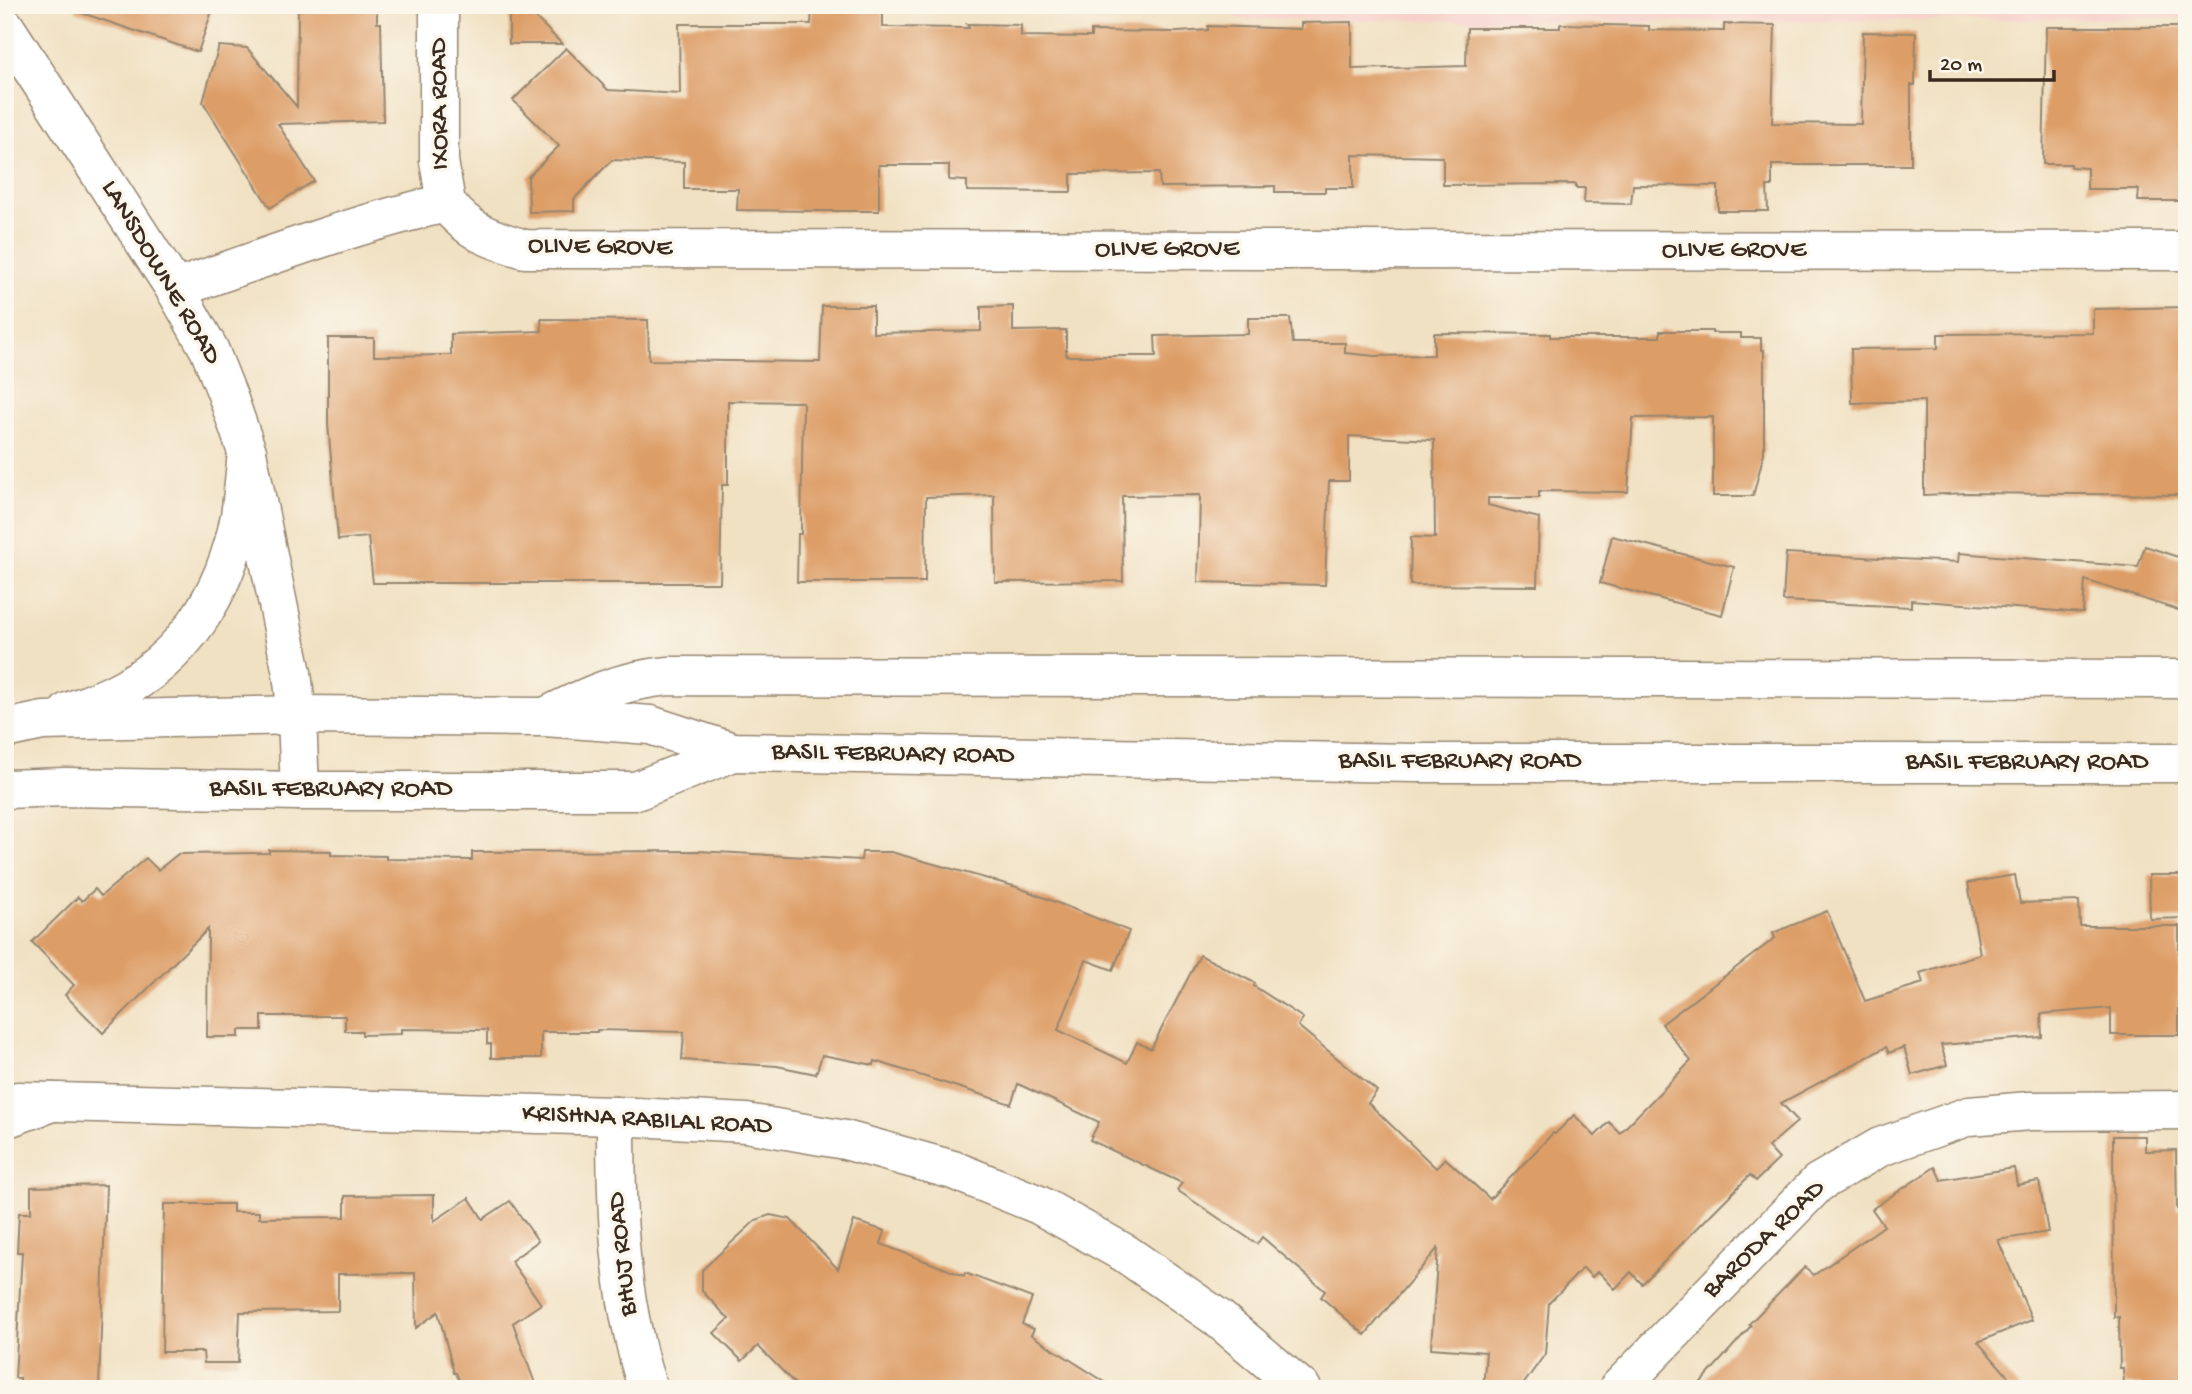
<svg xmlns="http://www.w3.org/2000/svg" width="2192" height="1394" font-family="'Gochi Hand',sans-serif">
<rect width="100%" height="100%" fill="#fbf7ec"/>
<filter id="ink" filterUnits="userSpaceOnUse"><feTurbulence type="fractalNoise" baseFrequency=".0143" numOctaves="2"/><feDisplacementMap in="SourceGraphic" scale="14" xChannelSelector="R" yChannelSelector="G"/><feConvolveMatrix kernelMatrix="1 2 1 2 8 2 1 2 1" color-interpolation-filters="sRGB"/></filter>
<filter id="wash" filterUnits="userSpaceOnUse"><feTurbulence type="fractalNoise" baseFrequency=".00686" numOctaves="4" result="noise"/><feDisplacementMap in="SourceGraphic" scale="28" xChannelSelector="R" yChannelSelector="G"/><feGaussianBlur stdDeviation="1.57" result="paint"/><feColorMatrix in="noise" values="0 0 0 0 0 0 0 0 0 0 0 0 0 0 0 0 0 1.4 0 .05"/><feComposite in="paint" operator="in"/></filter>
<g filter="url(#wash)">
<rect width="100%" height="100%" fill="#f1e1c3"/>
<polygon fill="#f7d0cb" points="1237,5 2187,5 2187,18 1664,22 1237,19"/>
<g id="blocks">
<g fill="#dd9d66">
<polygon points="77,5 214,5 198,52 76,11"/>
<polygon points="298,5 377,5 377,23 381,23 383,121 278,124 314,181 270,208 203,102 219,46 247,48 297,107"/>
<polygon points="509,5 523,5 562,44 509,44"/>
<polygon points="812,5 883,5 883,27 969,28 967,24 1021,25 1021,36 1091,37 1091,31 1178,32 1208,30 1208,26 1301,29 1301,23 1352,22 1352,69 1466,66 1467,28 1560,28 1560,24 1649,26 1649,30 1724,31 1724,24 1775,25 1772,123 1861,124 1863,32 1916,33 1915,85 1911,85 1911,165 1772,165 1772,186 1767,186 1768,211 1718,211 1718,186 1633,185 1631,204 1584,203 1585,188 1576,188 1576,184 1443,185 1443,157 1353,155 1353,188 1325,188 1325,192 1275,192 1275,186 1160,187 1159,173 1071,174 1071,192 967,191 967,181 949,180 949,165 879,165 879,211 819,211 737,210 738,189 684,189 684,162 612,160 574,199 574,211 529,212 528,177 559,146 513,100 566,48 608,90 680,94 679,24 811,24"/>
<polygon points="2046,27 2187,27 2187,183 2180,183 2180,201 2138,201 2139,189 2087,189 2087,168 2071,167 2071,164 2043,164"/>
<polygon points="822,306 873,306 873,333 981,331 981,307 1013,306 1013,331 1066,330 1066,356 1156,356 1155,336 1248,334 1248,318 1290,318 1293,343 1345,343 1345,353 1375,356 1434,355 1434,333 1550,334 1550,337 1660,337 1660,331 1712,331 1712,333 1741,333 1741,338 1761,338 1761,350 1764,350 1764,453 1753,496 1713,496 1713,417 1633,418 1628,492 1539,491 1539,498 1488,498 1488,505 1539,518 1537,586 1410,585 1411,537 1435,538 1434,440 1349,436 1349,481 1329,481 1325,585 1198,582 1200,495 1122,496 1123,581 995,582 994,495 926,497 925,582 797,582 798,534 801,534 803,402 728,401 728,485 722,485 720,583 373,583 368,537 338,540 328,424 328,338 374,338 374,356 451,355 451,334 542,331 541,319 648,320 649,360 820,362"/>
<polygon points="2186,307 2187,495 1967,493 1924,495 1924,401 1852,403 1851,349 1938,348 1938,334 2093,333 2093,309"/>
<polygon points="1612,536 1734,567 1722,615 1600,583"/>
<polygon points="2145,546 2187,560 2187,613 2085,580 2083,613 1911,600 1911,607 1783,601 1786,553 1958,562 1959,553 2138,567"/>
<polygon points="269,850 331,851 331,855 386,856 386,859 472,860 472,852 697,851 861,860 862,852 891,852 1017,887 1129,931 1113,970 1086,960 1058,1030 1127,1063 1137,1042 1151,1049 1200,955 1255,983 1254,986 1303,1018 1298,1026 1377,1091 1368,1103 1436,1168 1445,1158 1490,1199 1553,1133 1555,1134 1574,1115 1595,1136 1609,1122 1620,1133 1691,1061 1662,1024 1775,938 1773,933 1827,911 1865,1001 1923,983 1920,973 1980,954 1968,883 2015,875 2020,903 2079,901 2080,926 2179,926 2179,1035 2111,1035 2111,1008 2041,1014 2042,1037 1941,1045 1947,1065 1912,1075 1904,1047 1889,1053 1886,1047 1781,1103 1798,1121 1768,1147 1779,1159 1756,1181 1750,1175 1642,1284 1631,1272 1615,1289 1598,1271 1592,1277 1583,1268 1549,1303 1545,1354 1520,1389 1483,1389 1486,1352 1431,1348 1438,1248 1365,1335 1321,1297 1325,1291 1262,1237 1257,1244 1177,1190 1182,1183 1090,1140 1099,1122 1018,1084 1011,1104 875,1061 874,1065 822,1055 816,1074 777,1066 682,1060 684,1032 597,1030 597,1032 541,1032 541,1058 491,1058 491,1044 487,1044 487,1030 401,1029 401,1034 362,1035 362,1031 345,1031 345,1016 262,1016 262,1030 239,1030 239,1037 207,1037 208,929 103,1033 65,995 74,985 32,942 78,897 82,901 95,889 101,896 146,858 158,870 178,854 269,853"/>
<polygon points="2149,875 2187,875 2187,918 2150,919"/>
<polygon points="2113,1136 2145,1136 2145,1151 2176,1150 2177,1209 2187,1208 2187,1389 2143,1389 2142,1385 2124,1385 2123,1368 2120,1368 2119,1317 2114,1317"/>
<polygon points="1935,1167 1941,1180 2014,1168 2017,1185 2039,1181 2048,1232 1998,1240 2032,1320 1978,1342 2019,1389 1695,1389 1751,1326 1749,1324 1805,1267 1814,1275 1884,1226 1872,1209"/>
<polygon points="106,1185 99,1389 20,1389 20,1378 15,1378 22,1252 17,1252 19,1213 31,1213 31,1187"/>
<polygon points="434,1195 434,1221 469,1198 483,1219 510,1201 538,1241 511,1261 541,1304 513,1323 537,1389 463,1389 456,1373 454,1373 438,1312 416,1328 415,1273 338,1274 338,1311 240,1312 238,1363 204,1363 203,1352 162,1352 164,1204 233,1204 233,1212 259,1212 259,1218 345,1217 345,1196"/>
<polygon points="770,1215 790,1219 838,1269 854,1221 885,1231 881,1244 964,1276 965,1273 1032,1298 1022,1324 1034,1329 1031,1335 1116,1389 800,1389 758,1346 742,1361 714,1333 729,1319 702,1291 702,1270 756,1220"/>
</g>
</g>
</g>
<g filter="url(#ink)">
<use href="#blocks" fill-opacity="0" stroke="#968670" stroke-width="2"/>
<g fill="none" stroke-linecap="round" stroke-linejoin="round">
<g stroke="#968670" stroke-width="41">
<g id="minor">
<polyline points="439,5 439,161 446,203"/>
<polyline points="5,27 175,289 209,349 227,394 247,452 292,673 297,715 300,791"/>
<path d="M446,203c23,29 44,36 79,46l1662,2"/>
<path d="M175,289c90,-31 178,-65 271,-86"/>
<path d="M545,717c42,-21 76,-37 124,-41l1518,3"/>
<polyline points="18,1101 616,1116 746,1123 845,1140 953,1170 1039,1205 1126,1254 1218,1318 1302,1389"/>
<path d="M616,1116c0,74 1,148 18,221 4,18 7,35 15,52"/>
<polyline points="1618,1389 1818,1183 1880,1147 1969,1116 2030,1111 2187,1110"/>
</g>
</g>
<g stroke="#968670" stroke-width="41">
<g id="tertiary">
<path d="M68,712c15,-6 31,-11 45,-18 71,-34 113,-102 127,-178 3,-21 5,-43 7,-64"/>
<polyline points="5,729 43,721 297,715 545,717 650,725 733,752 1416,763 2187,763"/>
<polyline points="5,789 66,787 300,791 636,791 733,752"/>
<polyline points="5,1119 52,1102"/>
</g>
</g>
<use href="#minor" stroke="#fff" stroke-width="38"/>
<use href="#tertiary" stroke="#fff" stroke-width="38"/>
</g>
</g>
<g text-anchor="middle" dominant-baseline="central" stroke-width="7" stroke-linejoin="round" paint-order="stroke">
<g font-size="26" fill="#3b2a1e" stroke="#fbf7ec">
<text transform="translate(441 104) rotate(-91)">IXORA ROAD</text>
<text transform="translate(600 248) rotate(1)">OLIVE GROVE</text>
<text x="1167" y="250">OLIVE GROVE</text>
<text x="1734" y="251">OLIVE GROVE</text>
<text transform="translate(160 273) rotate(59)">LANSDOWNE ROAD</text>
<text transform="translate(893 755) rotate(1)">BASIL FEBRUARY ROAD</text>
<text x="1460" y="762">BASIL FEBRUARY ROAD</text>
<text x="2027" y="763">BASIL FEBRUARY ROAD</text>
<text x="331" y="790">BASIL FEBRUARY ROAD</text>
<text transform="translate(647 1121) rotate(3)">KRISHNA RABILAL ROAD</text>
<text transform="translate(1765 1240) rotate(-44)">BARODA ROAD</text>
<text transform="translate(624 1254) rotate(-96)">BHUJ ROAD</text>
</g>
</g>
<rect width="2192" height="1394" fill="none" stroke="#fbf7ec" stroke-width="28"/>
<path d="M1930 70v10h124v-10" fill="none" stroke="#3b2a1e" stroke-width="3.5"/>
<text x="1940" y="70" font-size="21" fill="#3b2a1e" stroke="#fbf7ec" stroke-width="5" paint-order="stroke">20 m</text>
</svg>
